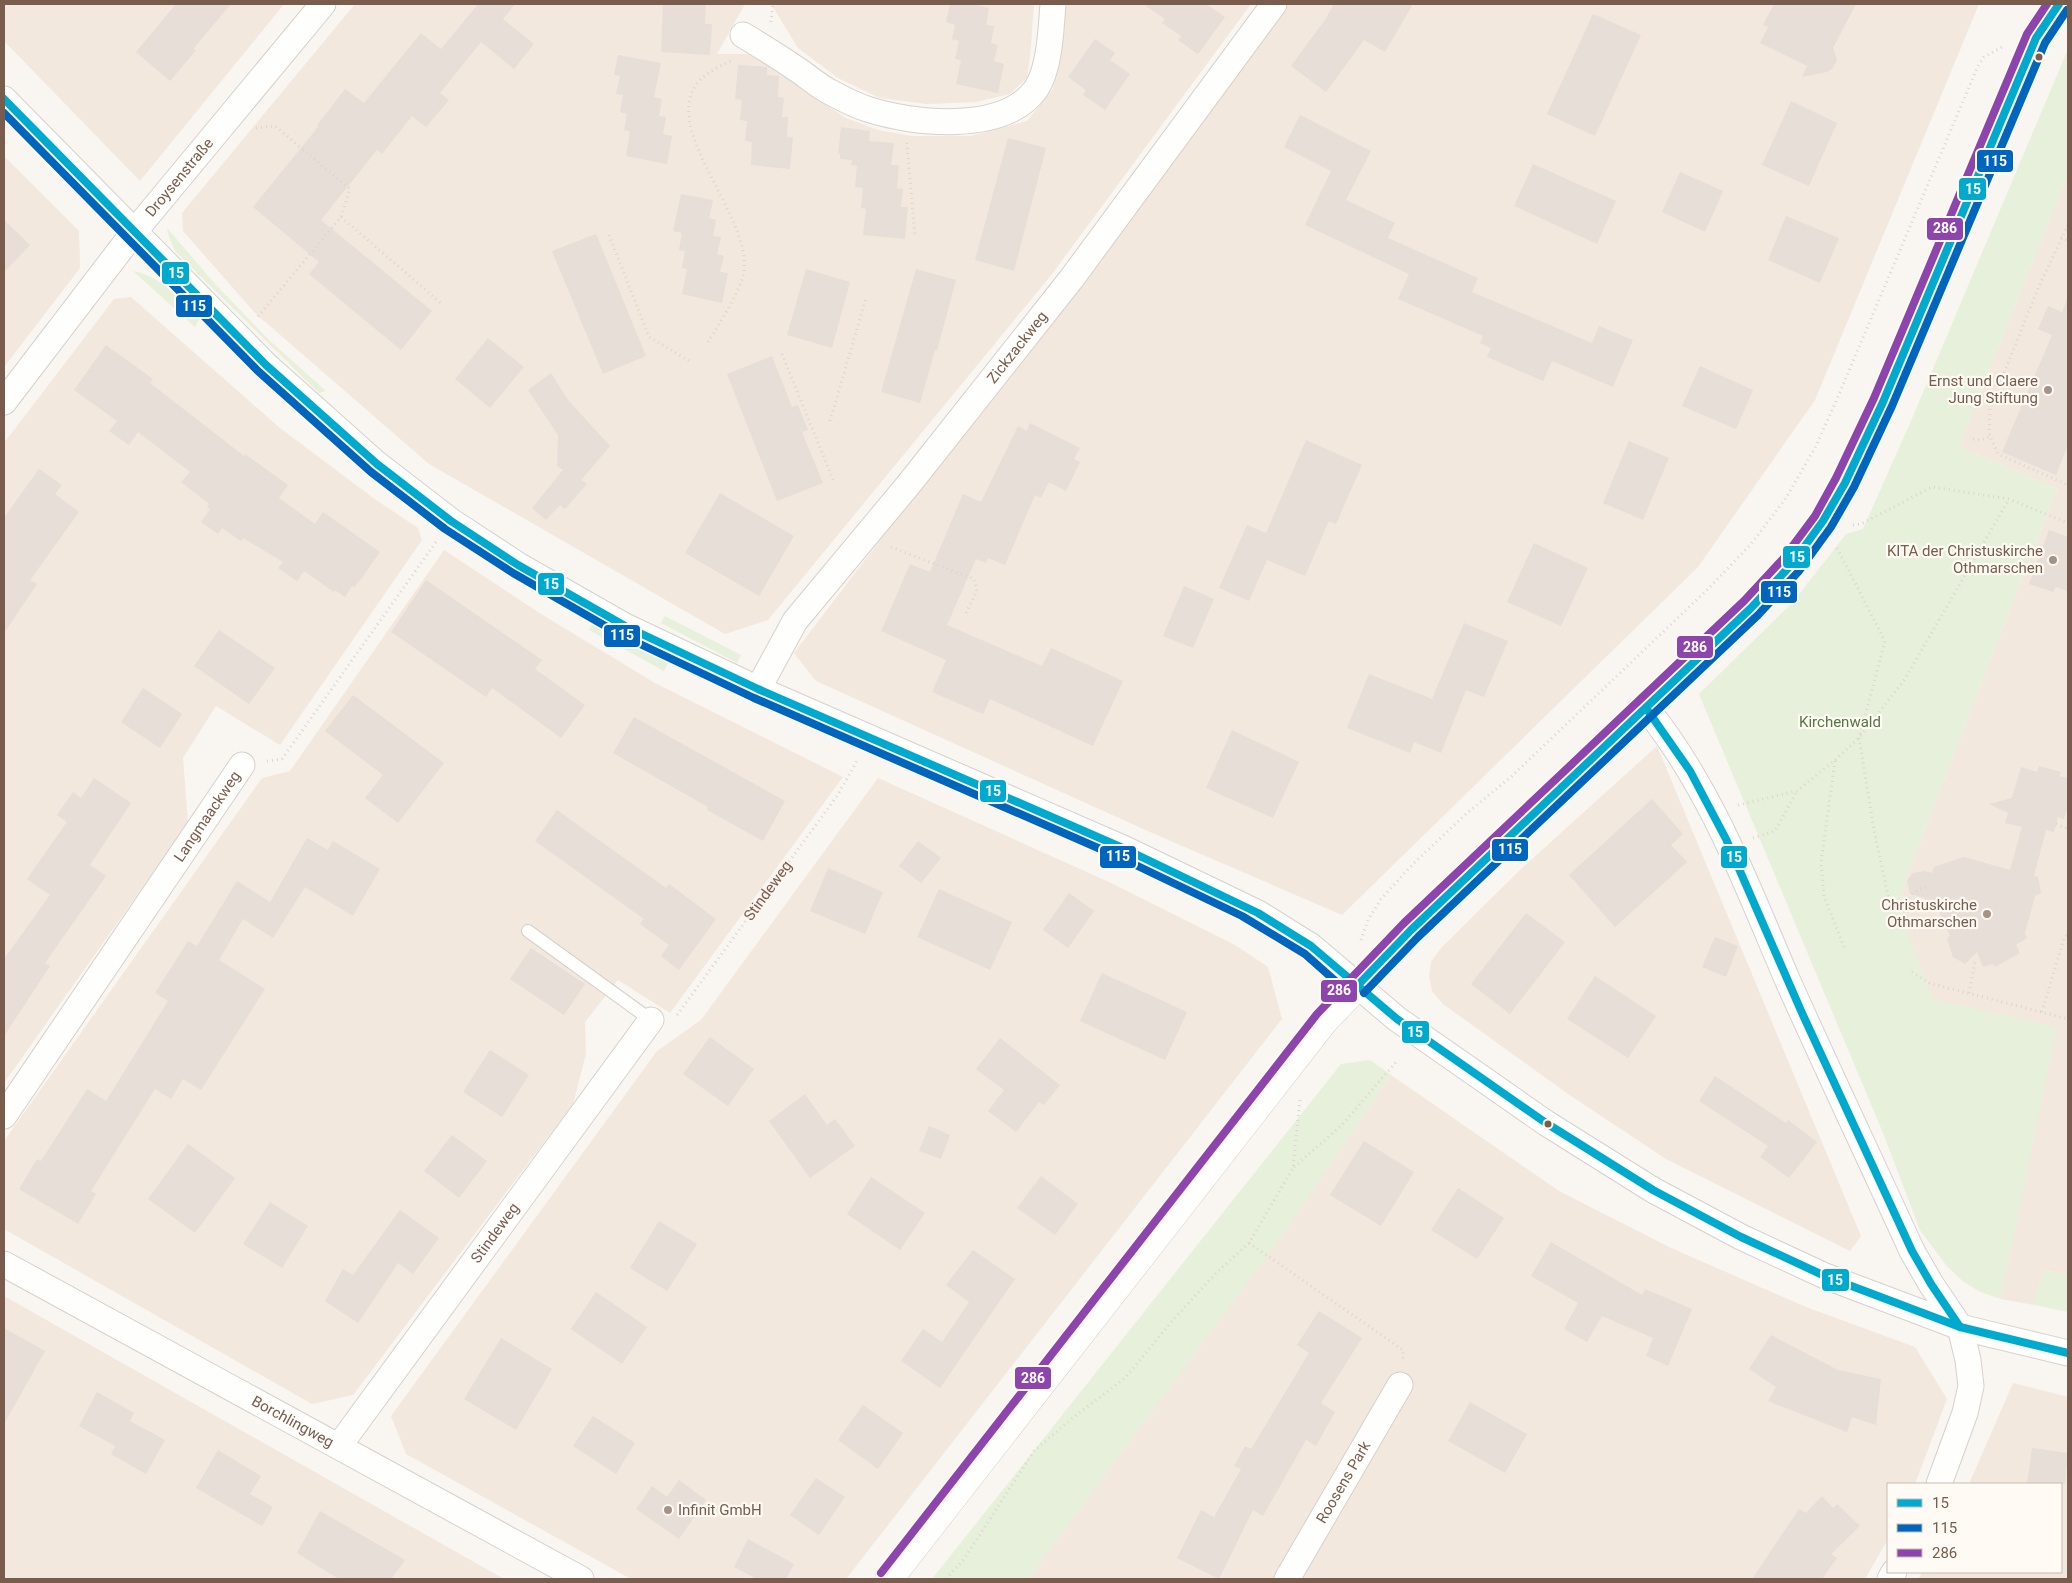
<svg xmlns="http://www.w3.org/2000/svg" width="2072" height="1583" font-family="Roboto,sans-serif">
<rect width="100%" height="100%" fill="#f9f5f0"/>
<g fill="#f2e8de">
<polygon points="4,4 284,4 140,181 4,41"/>
<polygon points="355,4 745,4 717,54 758,54 800,88 846,118 878,130 912,136 971,136 1027,121 1053,89 1065,27 1065,4 1251,4 1052,274 768,620 725,634 429,464 255,313 183,231 182,213"/>
<polygon points="771,4 1034,4 1030,57 1027,78 1010,94 976,102 927,104 880,98 838,78 798,48"/>
<polygon points="1289,4 1979,4 1815,400 1698,567 1342,915 1150,832 816,681 794,653"/>
<polygon points="4,156 79,231 80,268 4,367"/>
<polygon points="2068,174 2068,1275 2043,1270 2034,1305 2001,1299 1981,1292 1964,1282 1947,1266 1920,1230 1931,999 1898,909 1909,870 2057,489 1959,446"/>
<polygon points="131,297 280,428 376,500 418,528 422,540 280,745 216,706 183,758 188,823 4,1083 4,443 114,299"/>
<polygon points="444,550 541,614 655,683 843,777 670,1013 618,980 585,1022 586,1054 573,1104 353,1395 312,1404 4,1229 4,1141 262,778 290,771"/>
<polygon points="1657,746 1861,1236 1850,1251 1666,1159 1571,1096 1443,1004 1432,991 1429,977 1431,962 1441,948 1521,869"/>
<polygon points="878,778 1109,882 1235,945 1268,967 1282,1019 846,1579 631,1579 406,1454 391,1416 657,1051 701,1020"/>
<polygon points="1391,1075 1559,1191 1671,1248 1806,1307 1915,1347 1947,1399 1915,1484 1888,1484 1888,1539 1865,1579 1028,1579 1284,1232"/>
<polygon points="4,1296 504,1579 4,1579"/>
<polygon points="2013,1383 2068,1397 2068,1579 1918,1579 1923,1572 2061,1572 2061,1484 1969,1484"/>
</g>
<g fill="#e7f0db">
<polygon points="2068,49 2068,174 1959,446 2057,489 1909,870 1898,909 1932,999 2057,1027 2001,1299 1981,1292 1964,1282 1947,1266 1920,1230 1883,1133 1699,694 1793,602 1846,534 1863,529 1914,414"/>
<polygon points="167,228 215,284 269,340 326,391 319,393 175,251 169,237"/>
<path d="M133,271c29,5 46,29 66,48l-4,8z"/>
<polygon points="665,616 741,655 737,663 661,623"/>
<polygon points="593,622 668,663 664,671 589,630"/>
<polygon points="1370,1060 1391,1075 1285,1232 1028,1579 932,1579 1341,1064"/>
<polygon points="2043,1270 2068,1275 2068,1312 2034,1305"/>
</g>
<g fill="#e6ded7">
<polygon points="176,4 231,4 193,49 196,50 170,81 136,52"/>
<polygon points="478,4 515,4 503,19 534,44 514,69 481,42 440,93 449,100 426,127 412,116 382,154 377,150 321,220 432,311 401,350 309,274 319,262 253,207 318,127 317,125 345,89 364,103 421,33 441,49"/>
<polygon points="663,4 706,4 705,24 712,24 710,55 661,52"/>
<polygon points="950,4 971,4 989,8 986,25 994,26 991,43 998,45 994,61 1004,64 998,93 956,84 961,60 955,59 959,41 952,39 955,25 946,22"/>
<polygon points="1143,4 1206,4 1225,17 1198,54 1178,40 1181,36 1162,23 1165,19"/>
<polygon points="1334,4 1413,4 1385,52 1364,40 1326,92 1291,66 1325,20"/>
<polygon points="1774,4 1856,4 1833,48 1837,60 1833,68 1827,72 1802,77 1807,66 1760,43 1768,27 1763,25"/>
<polygon points="1593,14 1641,35 1595,136 1547,114"/>
<polygon points="1095,39 1115,53 1110,60 1130,74 1105,110 1083,95 1086,90 1068,77"/>
<polygon points="618,55 661,63 654,97 662,99 659,116 666,117 663,134 672,136 667,164 626,156 630,131 624,130 627,114 620,112 623,95 616,94 620,76 614,75"/>
<polygon points="738,65 767,67 767,75 779,76 778,97 784,98 782,117 788,117 787,137 793,137 790,169 751,165 752,142 745,141 747,121 740,120 742,100 735,99"/>
<polygon points="1791,101 1837,123 1809,186 1762,165"/>
<polygon points="1300,115 1371,151 1346,200 1395,223 1388,238 1478,278 1472,292 1592,343 1599,326 1633,340 1613,387 1552,361 1543,381 1487,357 1491,348 1480,343 1483,336 1398,299 1409,274 1305,225 1331,171 1284,147"/>
<polygon points="841,127 870,131 869,141 894,143 891,165 899,165 897,188 903,189 901,207 908,207 905,239 863,235 866,209 861,208 863,188 855,187 857,166 851,165 852,160 840,159 840,154 838,154"/>
<polygon points="1008,138 1046,148 1014,271 975,260"/>
<polygon points="1533,164 1616,201 1597,244 1514,206"/>
<polygon points="1680,172 1723,191 1705,232 1662,212"/>
<polygon points="681,194 713,200 709,218 716,220 713,236 721,237 717,254 724,256 720,272 728,273 722,303 682,294 687,269 682,268 685,251 679,250 682,233 673,231"/>
<polygon points="1786,216 1839,238 1820,283 1768,260"/>
<polygon points="4,220 30,245 4,272"/>
<polygon points="596,234 646,356 603,374 552,251"/>
<polygon points="806,269 850,282 832,348 787,335"/>
<polygon points="916,269 956,280 937,351 935,350 920,403 881,392"/>
<polygon points="2068,297 2068,445 2056,475 2002,452 2052,335 2038,329 2048,306 2062,312"/>
<polygon points="488,338 524,367 490,408 455,379"/>
<polygon points="106,345 153,379 150,383 244,456 245,454 288,485 279,498 315,524 323,512 380,552 361,579 354,587 352,586 345,597 335,590 334,592 304,571 297,581 278,568 283,562 243,538 241,541 222,528 218,534 201,522 210,509 207,507 209,504 181,482 190,472 138,432 129,445 109,431 117,421 74,390"/>
<polygon points="772,356 792,407 798,405 808,430 802,432 823,483 777,501 727,374"/>
<polygon points="1700,366 1753,390 1736,429 1682,406"/>
<polygon points="551,373 568,400 610,446 581,480 587,484 565,509 560,505 546,520 532,508 563,470 557,466 558,435 528,390"/>
<polygon points="1030,423 1080,448 1074,459 1080,462 1066,491 1049,482 1041,498 1035,495 1005,565 988,558 986,563 976,559 947,625 1042,666 1051,648 1123,681 1093,746 990,699 983,714 932,692 946,660 881,631 910,564 930,572 963,494 981,502 1018,426 1027,431"/>
<polygon points="1306,440 1362,465 1336,524 1329,521 1305,576 1267,560 1249,601 1219,588 1247,525 1266,533"/>
<polygon points="1629,441 1669,458 1643,520 1603,503"/>
<polygon points="39,469 62,485 55,494 79,512 30,580 37,584 4,633 4,518"/>
<polygon points="720,493 794,536 759,596 685,553"/>
<polygon points="2049,530 2068,537 2068,591 2056,587 2053,592 2029,584"/>
<polygon points="1534,543 1588,568 1561,626 1507,602"/>
<polygon points="426,580 542,660 535,669 585,705 561,738 492,688 486,697 391,632"/>
<polygon points="1184,586 1214,599 1193,648 1163,636"/>
<polygon points="1464,623 1508,641 1484,697 1466,690 1441,753 1414,742 1410,753 1347,728 1369,674 1432,699"/>
<polygon points="219,630 275,668 249,704 194,666"/>
<polygon points="143,688 182,714 160,748 121,722"/>
<polygon points="353,695 444,763 398,823 365,798 383,775 325,731"/>
<polygon points="634,717 785,801 763,841 707,810 708,807 613,753"/>
<polygon points="1232,730 1299,762 1273,818 1206,788"/>
<polygon points="2039,766 2061,772 2059,776 2068,778 2068,805 2064,819 2058,817 2054,832 2046,830 2034,876 2038,877 2041,893 2035,896 2025,933 2027,938 2016,945 2020,953 1995,967 1993,964 1983,967 1977,952 1965,964 1953,957 1947,939 1950,936 1937,907 1924,903 1925,898 1910,894 1907,880 1913,873 1925,871 1932,873 1934,867 1964,857 2010,870 2022,827 2005,823 2008,813 1989,804 2012,798 2021,767 2037,772"/>
<polygon points="94,778 131,803 90,865 106,876 45,963 50,966 4,1036 4,959 50,895 27,879 67,822 57,815 73,792 81,798"/>
<polygon points="1652,799 1683,834 1671,845 1687,862 1615,927 1569,875"/>
<polygon points="557,810 666,888 669,884 716,919 679,970 661,956 669,945 640,924 644,919 535,841"/>
<polygon points="307,838 328,850 333,841 380,869 353,916 305,887 273,938 243,919 219,960 265,989 201,1090 183,1079 171,1099 155,1089 91,1191 96,1194 78,1224 19,1189 37,1159 41,1161 87,1089 106,1101 168,1001 155,993 188,941 197,946 237,881 270,902"/>
<polygon points="918,841 941,858 921,883 899,866"/>
<polygon points="828,868 883,892 865,934 810,911"/>
<polygon points="939,889 1012,922 990,970 917,937"/>
<polygon points="1069,893 1094,911 1068,948 1043,930"/>
<polygon points="1526,913 1565,942 1510,1014 1471,984"/>
<polygon points="1715,937 1738,946 1726,977 1702,967"/>
<polygon points="531,948 585,984 564,1015 510,979"/>
<polygon points="1102,973 1187,1012 1165,1060 1080,1021"/>
<polygon points="1595,976 1656,1016 1628,1058 1567,1019"/>
<polygon points="710,1037 754,1069 728,1106 683,1074"/>
<polygon points="1000,1038 1060,1085 1044,1105 1039,1102 1016,1132 988,1111 1004,1090 976,1069"/>
<polygon points="490,1050 529,1075 502,1117 463,1092"/>
<polygon points="1715,1076 1786,1123 1788,1120 1817,1142 1789,1178 1760,1157 1768,1146 1699,1101"/>
<polygon points="805,1094 827,1125 835,1119 855,1146 810,1178 769,1121"/>
<polygon points="929,1126 950,1135 941,1159 919,1151"/>
<polygon points="452,1135 487,1161 459,1198 424,1171"/>
<polygon points="1364,1141 1414,1172 1381,1226 1330,1195"/>
<polygon points="188,1144 235,1178 195,1233 148,1199"/>
<polygon points="1041,1176 1078,1204 1055,1235 1017,1208"/>
<polygon points="871,1177 925,1213 900,1250 847,1214"/>
<polygon points="1458,1188 1504,1218 1477,1259 1431,1230"/>
<polygon points="270,1202 308,1226 282,1268 243,1244"/>
<polygon points="400,1210 439,1238 413,1274 398,1263 358,1323 325,1301 343,1269 353,1275"/>
<polygon points="659,1221 697,1244 667,1291 630,1268"/>
<polygon points="1551,1242 1642,1295 1645,1289 1692,1309 1668,1366 1646,1356 1653,1338 1602,1316 1587,1342 1564,1329 1578,1303 1531,1276"/>
<polygon points="973,1250 1015,1279 940,1388 901,1361 923,1329 942,1342 969,1302 946,1285"/>
<polygon points="596,1292 647,1327 622,1364 571,1329"/>
<polygon points="1319,1311 1362,1338 1321,1403 1335,1412 1316,1446 1306,1440 1263,1516 1253,1510 1219,1579 1177,1558 1201,1510 1214,1517 1241,1469 1234,1466 1245,1446 1251,1449 1309,1353 1297,1345"/>
<polygon points="4,1328 45,1351 4,1424"/>
<polygon points="1771,1335 1838,1370 1881,1379 1876,1425 1852,1417 1847,1432 1768,1401 1776,1387 1749,1369"/>
<polygon points="501,1338 552,1369 516,1430 464,1399"/>
<polygon points="97,1392 134,1413 130,1421 165,1440 146,1474 111,1454 115,1446 79,1426"/>
<polygon points="1470,1402 1527,1434 1505,1473 1448,1441"/>
<polygon points="863,1405 903,1433 878,1469 838,1440"/>
<polygon points="593,1416 635,1443 616,1474 573,1446"/>
<polygon points="2032,1448 2068,1453 2065,1484 2027,1484"/>
<polygon points="218,1450 261,1476 250,1494 273,1507 262,1526 196,1488"/>
<polygon points="816,1478 845,1497 819,1535 790,1515"/>
<polygon points="679,1480 706,1500 679,1539 636,1509 652,1486 667,1497"/>
<polygon points="1822,1496 1833,1508 1837,1504 1860,1526 1831,1554 1837,1558 1822,1579 1752,1579 1799,1509 1806,1513"/>
<polygon points="320,1511 405,1560 391,1579 339,1579 297,1553"/>
<polygon points="748,1539 794,1564 786,1579 757,1579 734,1567"/>
</g>
<g fill="none" stroke-linecap="round" stroke-linejoin="round">
<g stroke="#d7d1cb" stroke-width="14">
<polyline id="lane" points="528,931 651,1020"/>
</g>
<g stroke="#d7d1cb" stroke-width="27">
<g id="street">
<path d="M743,35c20,12 39,24 58,37 10,7 20,16 31,21 11,6 23,12 35,16 46,15 137,25 169,-20 14,-21 15,-60 17,-85"/>
<polyline points="4,99 266,365 377,464 451,521 518,565 625,626 758,689 1125,849 1258,913 1311,946 1397,1019 1546,1123 1653,1190 1741,1237 1825,1276 1960,1327 2068,1353"/>
<path id="s2" d="M4,402l130,-170 189,-228"/>
<path id="s3" d="M758,689l37,-68 114,-137 163,-206 202,-274"/>
<path d="M1646,708c65,80 101,178 141,271 41,92 84,182 125,272l19,33 29,43 8,33 3,26 -6,27 -26,71"/>
<path id="s4" d="M4,1116l238,-351"/>
<path id="s5" d="M4,1264l577,315"/>
<path id="s6" d="M339,1446l312,-426"/>
<path id="s7" d="M1287,1579l113,-194"/>
<polyline points="1890,1579 1894,1572"/>
</g>
</g>
<g stroke="#d9d2cb" stroke-width="29">
<polyline id="secondary" points="889,1579 1324,1021 1411,930 1751,608 1791,565 1823,521 1845,483 1883,402 2036,38 2059,4"/>
</g>
<g stroke="#dcd5d0" stroke-width="3" stroke-dasharray="1 4" stroke-linecap="butt">
<polyline points="771,22 773,4"/>
<polyline points="256,128 275,126 350,189 341,217 256,319"/>
<polyline points="907,143 915,237"/>
<polyline points="341,217 442,304"/>
<polyline points="2068,225 2039,286 1990,408 1989,433 1998,454 2068,485"/>
<polyline points="609,235 649,337 691,362"/>
<polyline points="2061,237 2068,241"/>
<path d="M708,342c10,-16 34,-54 36,-71 7,-55 -81,-139 -48,-186 9,-13 23,-18 37,-25"/>
<polyline points="782,354 834,482"/>
<polyline points="830,421 866,298"/>
<polyline points="1973,439 1980,440 1990,437"/>
<polyline points="1853,525 1861,524 1932,487 2009,499 2068,523"/>
<polyline points="891,547 974,579 977,591 965,615"/>
<polyline points="1837,548 1885,641 1859,738 1874,830 1892,914"/>
<polyline points="267,761 282,759 436,542"/>
<polyline points="1835,761 1821,862 1824,896 1845,950"/>
<polyline points="1738,805 1797,791 1835,760 1859,738 1905,679 2009,499"/>
<polyline points="2056,824 2068,829"/>
<polyline points="1753,838 1775,831 1797,791"/>
<path d="M1902,917c6,-19 7,-25 27,-31"/>
<polyline points="1361,940 1368,920 1381,899 1414,863 1466,814 1512,776 1707,590 1751,544 1786,498 1816,446 1837,399 1978,66 1984,57 2002,47"/>
<polyline points="1912,972 1929,983 2068,1019"/>
<polyline points="1969,993 1975,962"/>
<polyline points="2042,1012 2064,938 2068,934"/>
<path id="s1" d="M677,1015l160,-219 20,-35"/>
<polyline points="1294,1167 1342,1125 1396,1062"/>
<polyline points="1249,1243 1403,1350 1403,1359"/>
<polyline points="946,1579 964,1559 1034,1451 1075,1416 1125,1378 1173,1320 1216,1273 1249,1243 1293,1168 1300,1099"/>
</g>
<use href="#lane" stroke="#fefefd" stroke-width="12"/>
<use href="#street" stroke="#fefefd" stroke-width="25"/>
<use href="#secondary" stroke="#fefefd" stroke-width="28"/>
<g stroke="#fffaf3" stroke-width="11">
<g id="bus-1">
<polyline points="4,99 266,365 377,464 451,521 518,565 625,626 758,689 1125,849 1258,913 1311,946 1397,1019 1546,1123 1653,1190 1741,1237 1825,1276 1960,1327 2068,1353"/>
<polyline points="1646,708 1690,771 1726,839 1802,1013 1912,1251 1931,1284 1960,1327"/>
<polyline points="1357,986 1411,930 1751,608 1791,565 1823,521 1845,483 1883,402 2036,38 2059,4"/>
</g>
</g>
<g stroke="#fffaf3" stroke-width="11">
<g id="bus-2">
<polyline points="4,113 259,372 371,472 445,529 513,573 621,635 754,698 1121,858 1242,916 1305,954 1350,994"/>
<polyline points="1364,993 1418,937 1758,615 1799,571 1831,527 1854,487 1892,406 2045,43 2067,10"/>
</g>
</g>
<g stroke="#fffaf3" stroke-width="11">
<polyline id="bus-3" points="881,1573 1317,1014 1404,923 1744,601 1783,559 1815,516 1836,478 1874,398 2027,34 2047,4"/>
</g>
<use href="#bus-1" stroke="#00a9ce" stroke-width="8"/>
<use href="#bus-2" stroke="#0065bd" stroke-width="8"/>
<use href="#bus-3" stroke="#8e44ad" stroke-width="8"/>
</g>
<g fill="#7a5c4d" stroke="#fffaf3" stroke-width="2">
<circle cx="2039" cy="57" r="4.5"/>
<circle cx="1548" cy="1124" r="4.5"/>
</g>
<g fill="#a69286" stroke="#fffaf3" stroke-width="2">
<circle cx="2048" cy="390" r="5"/>
<circle cx="2053" cy="560" r="5"/>
<circle cx="1987" cy="914" r="5"/>
<circle cx="668" cy="1510" r="5"/>
</g>
<g text-anchor="middle" dominant-baseline="central" stroke-width="4.5" stroke-linejoin="round" paint-order="stroke">
<g font-size="15" fill="#7a5c4d" stroke="#fffaf3">
<text stroke="none"><textPath href="#s2" startOffset="285">Droysenstraße</textPath></text>
<text stroke="none"><textPath href="#s3" startOffset="430">Zickzackweg</textPath></text>
<text stroke="none"><textPath href="#s4" startOffset="362">Langmaackweg</textPath></text>
<text stroke="none"><textPath href="#s1" startOffset="154">Stindeweg</textPath></text>
<text stroke="none"><textPath href="#s6" startOffset="264">Stindeweg</textPath></text>
<text stroke="none"><textPath href="#s5" startOffset="329">Borchlingweg</textPath></text>
<text stroke="none"><textPath href="#s7" startOffset="112">Roosens Park</textPath></text>
</g>
<g font-size="15" fill="#7a5c4d" stroke="#fffaf3" text-anchor="end">
<text x="2038" y="381">Ernst und Claere<tspan x="2038" dy="17">Jung Stiftung</tspan></text>
<text x="2043" y="551">KITA der Christuskirche<tspan x="2043" dy="17">Othmarschen</tspan></text>
<text x="1977" y="905">Christuskirche<tspan x="1977" dy="17">Othmarschen</tspan></text>
<text x="678" y="1510" text-anchor="start">Infinit GmbH</text>
</g>
<g font-size="15" fill="#537a41" stroke="#fffaf3">
<text x="1840" y="722">Kirchenwald</text>
</g>
</g>
<g stroke="#fffaf3" stroke-width="2">
<rect x="1976" y="149" width="38" height="24" rx="5" fill="#0065bd"/>
<rect x="1958" y="177" width="29" height="24" rx="5" fill="#00a9ce"/>
<rect x="1926" y="217" width="38" height="24" rx="5" fill="#8e44ad"/>
<rect x="161" y="261" width="29" height="24" rx="5" fill="#00a9ce"/>
<rect x="175" y="294" width="38" height="24" rx="5" fill="#0065bd"/>
<rect x="1782" y="545" width="29" height="24" rx="5" fill="#00a9ce"/>
<rect x="537" y="572" width="28" height="24" rx="5" fill="#00a9ce"/>
<rect x="1760" y="580" width="38" height="24" rx="5" fill="#0065bd"/>
<rect x="603" y="624" width="38" height="24" rx="5" fill="#0065bd"/>
<rect x="1676" y="635" width="38" height="24" rx="5" fill="#8e44ad"/>
<rect x="979" y="779" width="28" height="24" rx="5" fill="#00a9ce"/>
<rect x="1491" y="838" width="38" height="24" rx="5" fill="#0065bd"/>
<rect x="1099" y="845" width="38" height="24" rx="5" fill="#0065bd"/>
<rect x="1720" y="845" width="28" height="24" rx="5" fill="#00a9ce"/>
<rect x="1320" y="979" width="38" height="24" rx="5" fill="#8e44ad"/>
<rect x="1401" y="1020" width="29" height="24" rx="5" fill="#00a9ce"/>
<rect x="1821" y="1268" width="29" height="24" rx="5" fill="#00a9ce"/>
<rect x="1014" y="1366" width="38" height="24" rx="5" fill="#8e44ad"/>
</g>
<g font-size="14" text-anchor="middle" font-weight="bold" fill="#fff">
<text x="1995" y="166">115</text>
<text x="1973" y="194">15</text>
<text x="1945" y="233">286</text>
<text x="176" y="278">15</text>
<text x="194" y="311">115</text>
<text x="1797" y="562">15</text>
<text x="551" y="589">15</text>
<text x="1779" y="597">115</text>
<text x="622" y="640">115</text>
<text x="1695" y="652">286</text>
<text x="993" y="796">15</text>
<text x="1510" y="854">115</text>
<text x="1118" y="861">115</text>
<text x="1734" y="862">15</text>
<text x="1339" y="995">286</text>
<text x="1415" y="1037">15</text>
<text x="1835" y="1285">15</text>
<text x="1033" y="1383">286</text>
</g>
<rect width="2072" height="1583" fill="none" stroke="#7a5c4d" stroke-width="10"/>
<rect x="1887" y="1483" width="175" height="90" fill="#fffaf3" stroke="#cabbb1"/>
<rect x="1897" y="1499" width="25" height="8" fill="#00a9ce" stroke="#cabbb1"/>
<text x="1932" y="1508" font-size="15" fill="#7a5c4d">15</text>
<rect x="1897" y="1524" width="25" height="8" fill="#0065bd" stroke="#cabbb1"/>
<text x="1932" y="1533" font-size="15" fill="#7a5c4d">115</text>
<rect x="1897" y="1549" width="25" height="8" fill="#8e44ad" stroke="#cabbb1"/>
<text x="1932" y="1558" font-size="15" fill="#7a5c4d">286</text>
</svg>
